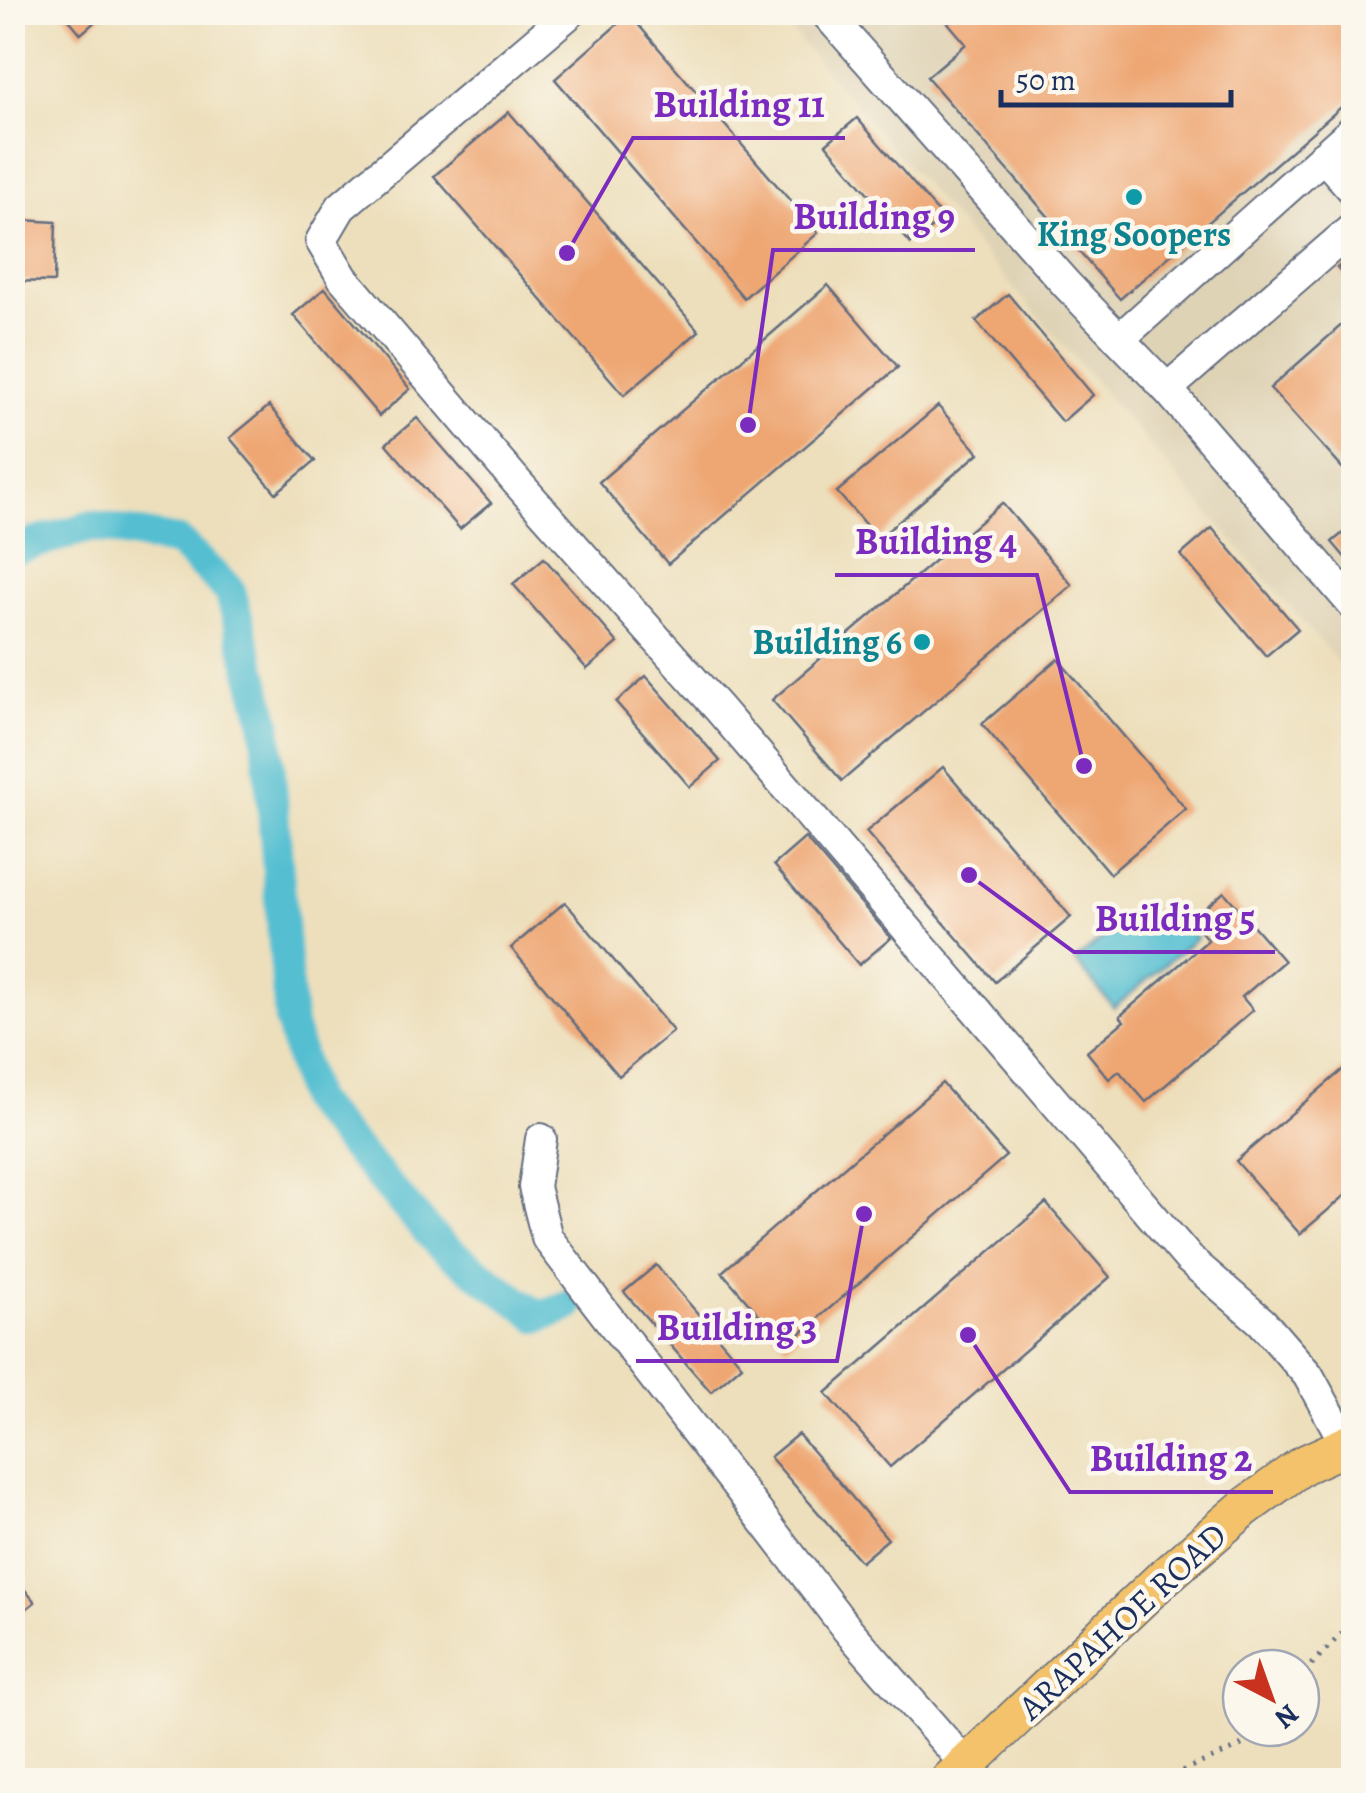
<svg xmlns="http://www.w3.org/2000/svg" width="1366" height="1793" font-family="Alegreya,serif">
<rect width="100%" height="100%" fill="#fbf7ec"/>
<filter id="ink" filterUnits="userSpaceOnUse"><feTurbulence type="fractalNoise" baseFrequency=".01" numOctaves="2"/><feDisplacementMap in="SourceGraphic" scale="20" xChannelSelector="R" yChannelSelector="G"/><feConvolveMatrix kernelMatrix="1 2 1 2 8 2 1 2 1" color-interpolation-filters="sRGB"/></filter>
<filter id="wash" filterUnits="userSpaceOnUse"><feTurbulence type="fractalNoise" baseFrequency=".0048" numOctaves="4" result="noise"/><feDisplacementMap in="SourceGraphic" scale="40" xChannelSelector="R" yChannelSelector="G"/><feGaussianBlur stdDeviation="2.25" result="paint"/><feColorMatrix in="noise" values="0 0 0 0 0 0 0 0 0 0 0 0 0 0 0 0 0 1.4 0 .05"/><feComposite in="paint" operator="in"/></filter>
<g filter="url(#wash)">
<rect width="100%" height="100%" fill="#eddfbc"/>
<polygon fill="#dfd3b6" points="776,13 1353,13 1353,680"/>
<path fill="#55bfd1" stroke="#387798" stroke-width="2.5" d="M1152,913c21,1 31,9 44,25l-82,70 -39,-47 55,-45 7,8z"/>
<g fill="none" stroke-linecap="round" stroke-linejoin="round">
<polyline stroke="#55bfd1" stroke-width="32" points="12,550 92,526 178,542 230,591 266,722 290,1021 312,1101 440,1245 539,1317 568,1306"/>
</g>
<g id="blocks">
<g fill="#eea672">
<polygon points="63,12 106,12 81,34"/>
<polygon points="939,12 1354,12 1354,96 1120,299 927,77 966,44"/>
<polygon points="629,14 818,233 744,298 555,79"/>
<polygon points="509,112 699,331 624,395 434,176"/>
<polygon points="857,118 943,218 911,244 826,144"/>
<polygon points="21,220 56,222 54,282 12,281 12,233 21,233"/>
<polygon points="1354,254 1354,288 1337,268"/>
<polygon points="828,285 898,367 668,564 599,482"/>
<polygon points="325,288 410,389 379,416 293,315"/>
<polygon points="1008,294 1093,395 1062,422 976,321"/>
<polygon points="1354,314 1354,481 1270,388"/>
<polygon points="269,406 315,461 276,493 230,438"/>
<polygon points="938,406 979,453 878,539 837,492"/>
<polygon points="417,418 491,503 460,529 386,444"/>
<polygon points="1002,503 1072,585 842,781 772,700"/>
<polygon points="1354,524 1354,568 1332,542"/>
<polygon points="1212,528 1298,629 1266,656 1181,555"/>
<polygon points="544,558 618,643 587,669 513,584"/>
<polygon points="1058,659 1186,809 1110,874 982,724"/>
<polygon points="646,676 720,761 690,787 616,702"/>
<polygon points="943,767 1071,917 995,982 866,832"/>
<polygon points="805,838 891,938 859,965 774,865"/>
<polygon points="1224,892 1284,961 1242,997 1253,1010 1146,1102 1119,1071 1109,1079 1087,1052 1124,1021 1120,1016 1208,940 1191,920"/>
<polygon points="565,902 673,1031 619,1076 511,948"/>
<polygon points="1354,1060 1354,1188 1300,1234 1236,1161"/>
<polygon points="942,1083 1006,1156 786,1346 722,1272"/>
<polygon points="1046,1203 1110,1277 890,1467 826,1393"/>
<polygon points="656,1265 742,1365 711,1392 624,1292"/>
<polygon points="798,1434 888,1539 861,1562 770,1457"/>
<polygon points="12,1574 35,1602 12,1620"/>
</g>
</g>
</g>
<g filter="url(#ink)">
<use href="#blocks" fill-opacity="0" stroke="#646d7f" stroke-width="2.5"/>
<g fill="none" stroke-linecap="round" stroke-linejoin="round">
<g stroke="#646d7f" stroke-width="34">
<g id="minor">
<polyline points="571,12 341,207 321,241 343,278 516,481 719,709 1189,1259 1262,1322 1308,1375 1354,1459"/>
<polyline points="825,12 1066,284 1167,389 1354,606"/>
<polyline points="1323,156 1354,191"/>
<polyline points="1119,339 1354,129"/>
<polyline points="1167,389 1354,227"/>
<polyline points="541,1139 534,1187 547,1238 847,1629 967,1766"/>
</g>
</g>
<g stroke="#646d7f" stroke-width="41">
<polyline id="major" points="950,1780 1162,1579 1244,1508 1303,1465 1354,1442"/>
</g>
<g stroke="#646d7f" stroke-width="5" stroke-dasharray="2.5 8" stroke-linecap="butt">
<polyline points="1301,1683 1313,1663 1354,1621"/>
<path d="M1163,1780c35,-19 74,-27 105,-52"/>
</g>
<use href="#minor" stroke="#fff" stroke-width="30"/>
<use href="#major" stroke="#f3c26a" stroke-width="38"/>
</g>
</g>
<g fill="#0f9aa8" stroke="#fbf7ec" stroke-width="4">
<circle cx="1134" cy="197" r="10"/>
<circle cx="922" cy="642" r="10"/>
</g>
<g text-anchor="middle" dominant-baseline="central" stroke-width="9" stroke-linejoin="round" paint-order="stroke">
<g font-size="35" font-weight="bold" fill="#0d838f" stroke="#fbf7ec">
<text x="1134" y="234">King Soopers</text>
<text x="902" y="642" text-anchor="end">Building 6</text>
</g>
<g font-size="35" fill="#1b2f5e" stroke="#fbf7ec">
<text transform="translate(1122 1621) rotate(-43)">ARAPAHOE ROAD</text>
</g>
</g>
<path fill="none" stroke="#7b2cbf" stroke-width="4" d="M567 253L633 138H845M748 425L773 250H975M1084 766L1037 575H835M969 875L1074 952H1275M864 1214L837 1361H636M968 1335L1070 1492H1273"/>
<g fill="#7b2cbf" stroke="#fbf7ec" stroke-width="4">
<circle cx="567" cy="253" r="10"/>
<circle cx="748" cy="425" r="10"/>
<circle cx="1084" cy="766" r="10"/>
<circle cx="969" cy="875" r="10"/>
<circle cx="864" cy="1214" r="10"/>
<circle cx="968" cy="1335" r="10"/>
</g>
<g font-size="38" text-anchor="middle" font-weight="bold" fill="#7b2cbf" stroke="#fbf7ec" stroke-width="9" stroke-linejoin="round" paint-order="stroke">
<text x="739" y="117">Building 11</text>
<text x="874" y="229">Building 9</text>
<text x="936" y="554">Building 4</text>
<text x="1175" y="931">Building 5</text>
<text x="737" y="1340">Building 3</text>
<text x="1171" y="1471">Building 2</text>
</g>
<rect width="1366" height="1793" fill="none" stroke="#fbf7ec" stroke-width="50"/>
<g transform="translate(1271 1698) rotate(139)"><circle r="48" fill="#fbf7ec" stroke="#a1a7b3" stroke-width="2.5"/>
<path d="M0-8L18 38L0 25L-18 38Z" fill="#c8321e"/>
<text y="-15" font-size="28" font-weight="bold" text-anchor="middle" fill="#1b2f5e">N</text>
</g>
<path d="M1001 90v15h230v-15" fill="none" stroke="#1b2f5e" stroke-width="5"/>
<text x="1016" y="90" font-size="30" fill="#1b2f5e" stroke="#fbf7ec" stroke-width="8" paint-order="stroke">50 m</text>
</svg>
